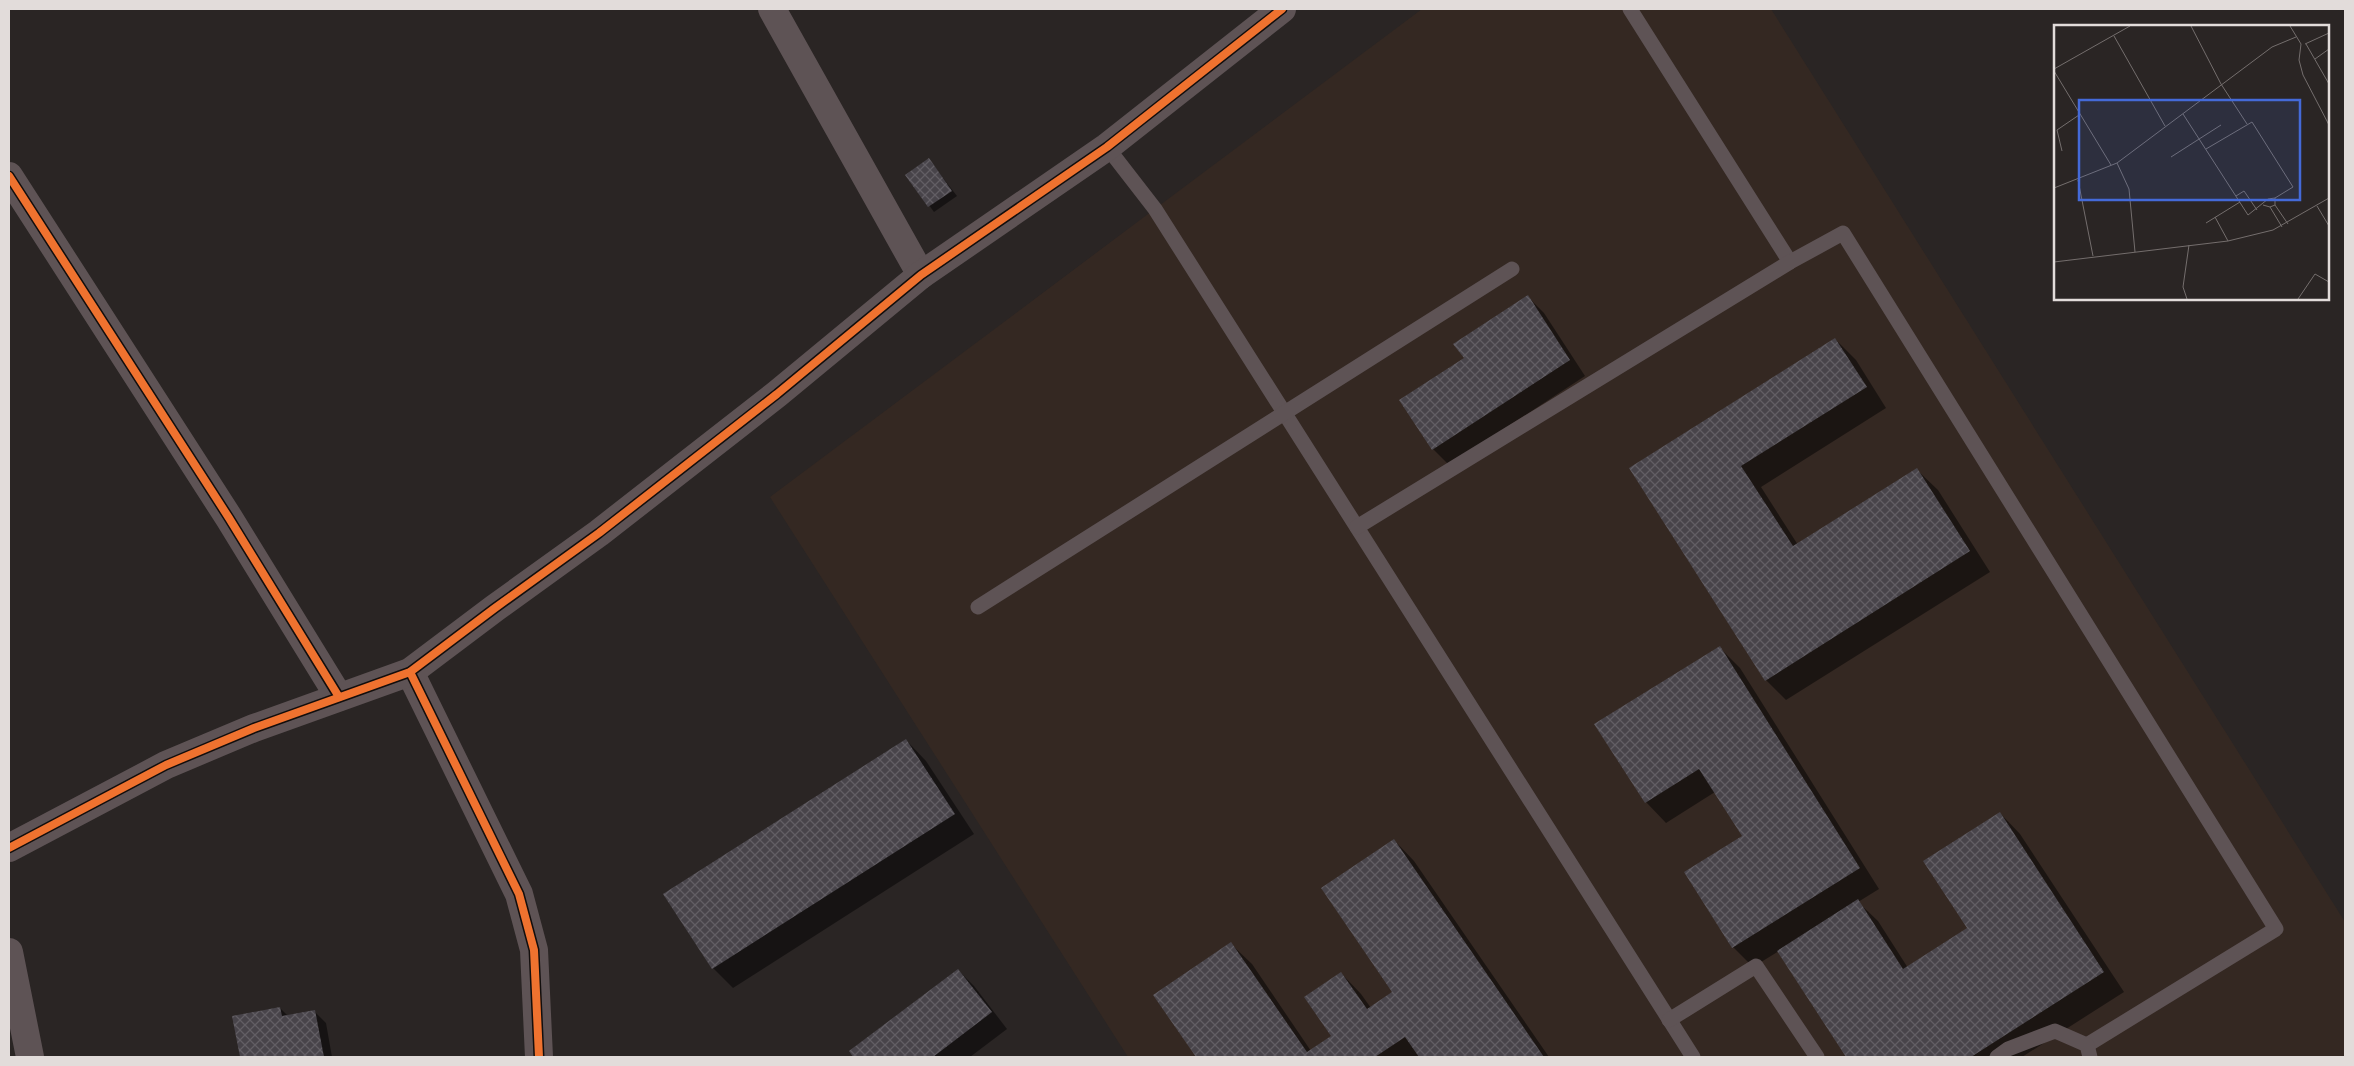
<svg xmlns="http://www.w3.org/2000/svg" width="2354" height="1066" font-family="Raleway,sans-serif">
<defs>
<pattern id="building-cross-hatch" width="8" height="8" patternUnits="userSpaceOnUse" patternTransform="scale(1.25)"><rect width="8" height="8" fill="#48444a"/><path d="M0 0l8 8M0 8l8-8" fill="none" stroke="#625e64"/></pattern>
</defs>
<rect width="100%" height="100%" fill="#2a2524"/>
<polygon fill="#342822" points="1422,9 1771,9 2345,922 2345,1057 1128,1057 770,497"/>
<g fill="#0007">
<polygon points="929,160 957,196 934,212 907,175"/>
<polygon points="1528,297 1544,313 1585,376 1449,465 1433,449"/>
<polygon points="1835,339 1856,360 1886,408 1761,487 1798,545 1917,470 1938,490 1990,572 1786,700 1766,680 1631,468"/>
<polygon points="1720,648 1740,668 1879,889 1858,902 1878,921 1908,968 1969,928 2000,813 2020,834 2124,992 2022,1057 1847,1057 1779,951 1753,967 1733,947 1744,837 1715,792 1666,823 1646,802"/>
<polygon points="906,740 926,761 974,834 733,988 713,968"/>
<polygon points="1394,840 1414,861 1549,1057 1197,1057 1155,995 1231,944 1252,964 1311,1051 1332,1037 1341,973 1361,994 1371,1008 1394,992"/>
<polygon points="958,970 974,986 1007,1029 970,1057 855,1057 850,1051"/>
<polygon points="280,1008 288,1016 315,1012 326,1023 332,1057 241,1057 233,1017"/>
</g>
<g fill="url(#building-cross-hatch)">
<polygon points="929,158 952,191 928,207 905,175"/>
<polygon points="1528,295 1570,360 1432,450 1399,400 1464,358 1453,344"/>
<polygon points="1835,338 1867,387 1741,466 1793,546 1917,468 1970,551 1765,681 1629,468"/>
<polygon points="1720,646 1860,868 1732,948 1684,872 1742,836 1699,769 1645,803 1594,724"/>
<polygon points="906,739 955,814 712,969 663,894"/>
<polygon points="2000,812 2104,972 1971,1057 1846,1057 1777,951 1858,899 1903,969 1967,928 1923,861"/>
<polygon points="1394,839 1544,1057 1419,1057 1405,1037 1375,1057 1196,1057 1153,995 1231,942 1307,1052 1331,1036 1304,997 1341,972 1367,1009 1392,992 1321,888"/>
<polygon points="958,969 992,1012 933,1057 853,1057 849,1051"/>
<polygon points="280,1007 282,1016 315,1010 324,1057 240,1057 232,1016"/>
</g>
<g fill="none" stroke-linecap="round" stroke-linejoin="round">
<g stroke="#5e5355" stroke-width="15">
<polyline points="1630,9 1790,262"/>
<polyline points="1107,147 1155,209 1693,1057"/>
<polyline points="1357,527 1790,262 1843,233 2276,929 2087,1045"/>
<polyline points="978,607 1512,269"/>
<polyline points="1669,1020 1756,966 1817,1057"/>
<polyline points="1997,1057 2008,1049 2055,1031 2087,1045 2090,1057"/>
</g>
<g stroke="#5e5355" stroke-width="28">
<polyline points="772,9 921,275"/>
<polyline points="9,176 229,518 339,697"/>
<polyline points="410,672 519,894 534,950 539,1057"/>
<polyline points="9,848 166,765 254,728 410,672 495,608 599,533 777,394 921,275 1107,147 1282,9"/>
<polyline points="9,952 30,1057"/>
</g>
<g stroke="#120e0d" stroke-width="11">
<g id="cycleway">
<polyline points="9,176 229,518 339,697"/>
<polyline points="410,672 519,894 534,950 539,1057"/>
<polyline points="9,848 166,765 254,728 410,672 495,608 599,533 777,394 921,275 1107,147 1282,9"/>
</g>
</g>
<use href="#cycleway" stroke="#ef722f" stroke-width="8"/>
</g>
<g transform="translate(2054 25)">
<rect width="275" height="275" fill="#2a2524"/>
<path fill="none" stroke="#746e6d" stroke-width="1" d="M137,1l30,58 26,40M236,1l11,18 -2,16 4,15 26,50M60,11l51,90M251,19l24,-11M252,19l23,40M261,34l14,-10M0,44l76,-43M0,46l57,94M129,89l65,101 20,-16 7,-1v7l-5,2 -7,-2M152,124l46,-27 41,65 -18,11M8,126l-5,-21 22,-15M117,132l50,-32M63,138l12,26 6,63M24,155l15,76M0,163l63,-25 155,-116 24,-10M182,171l8,-5 13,19M221,180l13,19M263,181l12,20M216,182l12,20M161,192l13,24M152,198l34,-21M0,237l174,-21 45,-11 56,-32M133,274l-4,-12 6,-42M244,274l17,-25 14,8"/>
<path fill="#446ad8" fill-opacity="0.15" stroke="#446ad8" stroke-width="2.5" d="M25,75h221v100h-221z"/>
<rect width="275" height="275" fill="none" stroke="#e2dcda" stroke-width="2.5"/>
</g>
<rect width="2354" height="1066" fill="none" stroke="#e2dcda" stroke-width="20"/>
</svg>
